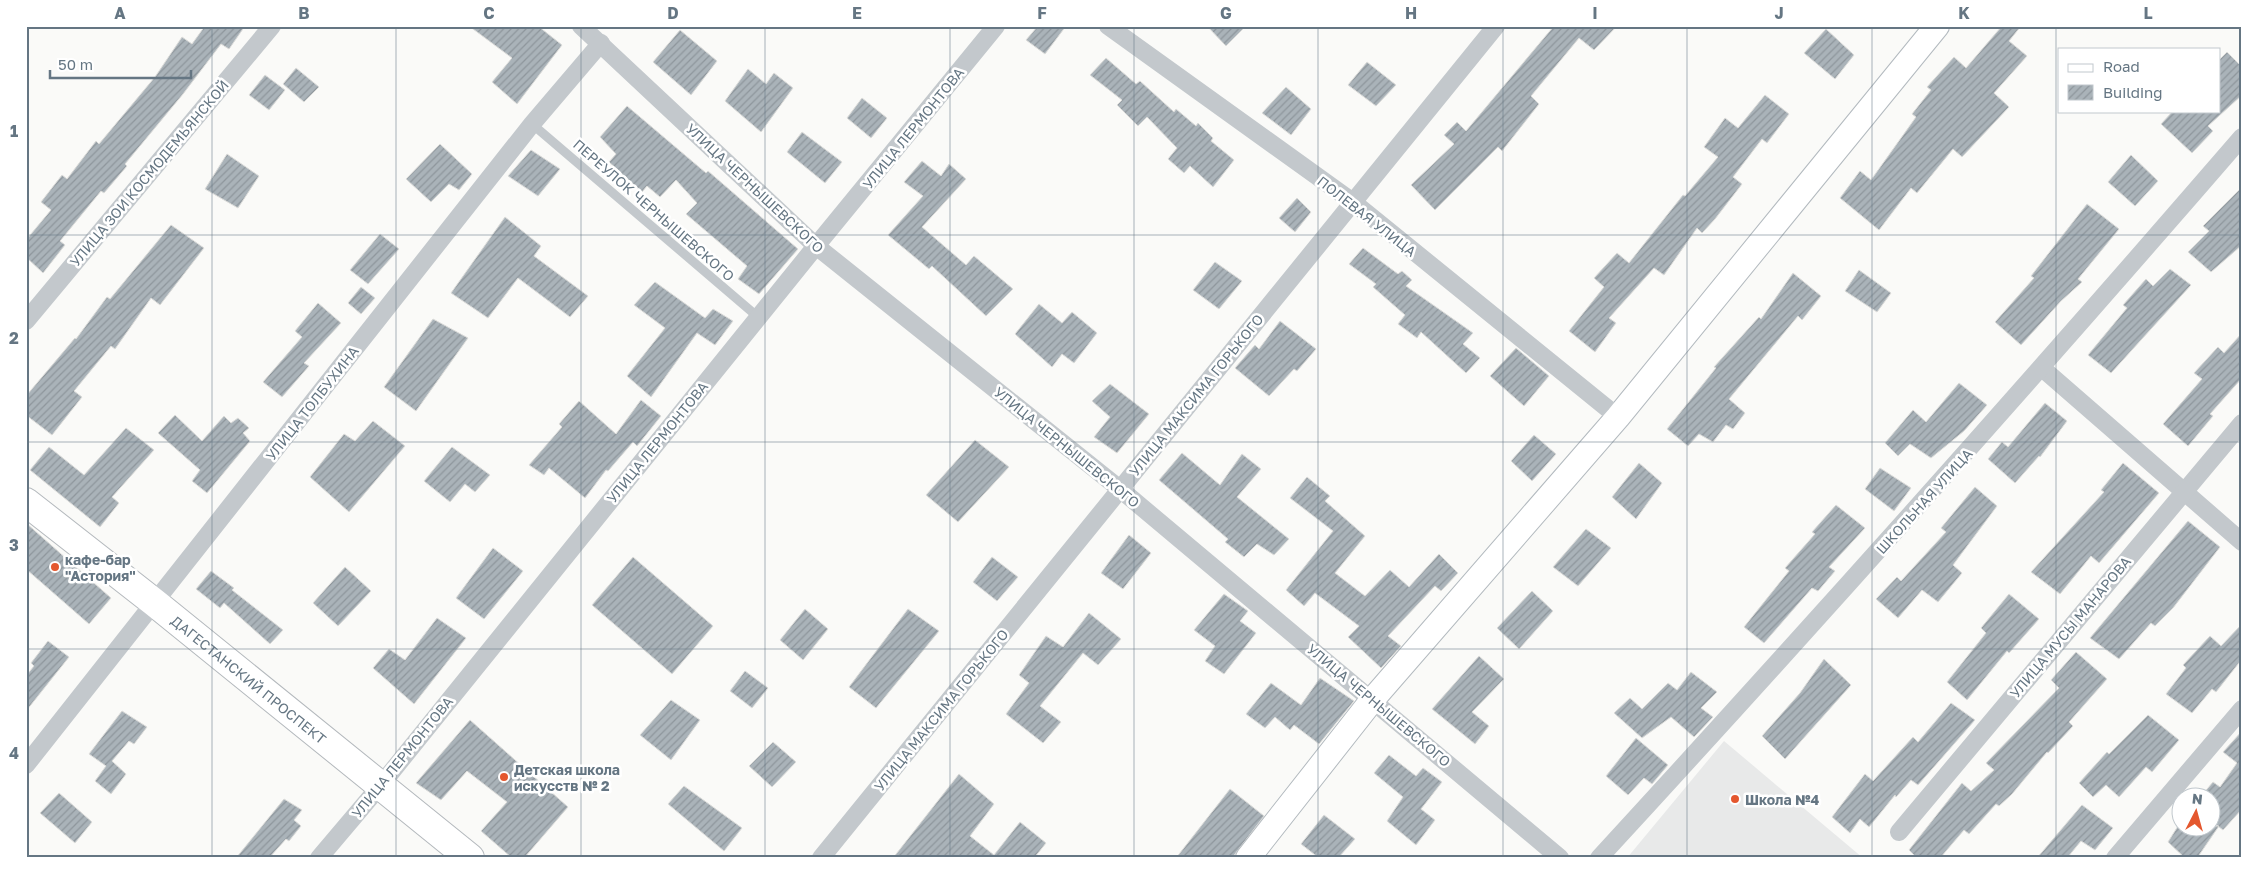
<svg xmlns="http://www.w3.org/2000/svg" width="2268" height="884" font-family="'Golos Text',sans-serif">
<defs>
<pattern id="building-hatch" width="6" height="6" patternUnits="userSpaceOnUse" patternTransform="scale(1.25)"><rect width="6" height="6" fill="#aab3b9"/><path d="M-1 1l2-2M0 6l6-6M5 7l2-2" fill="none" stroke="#8e969c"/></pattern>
</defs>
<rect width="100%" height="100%" fill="#fafaf8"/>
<polygon fill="#e8e9e9" points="1724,741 1863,858 1627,858"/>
<g fill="url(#building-hatch)" stroke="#dcdcda">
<polygon points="205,26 245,26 229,49 221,44 183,94 125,164 127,166 104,193 101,191 60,241 65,245 43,273 26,257 26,240 51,210 41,202 62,175 67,179 96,141 99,144 155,77 182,37 192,44"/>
<polygon points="469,26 538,26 562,45 517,104 492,82 512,58"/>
<polygon points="1038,26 1066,26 1045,54 1026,40"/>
<polygon points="1207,26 1246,26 1226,46"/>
<polygon points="1554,26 1617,26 1594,50 1579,38 1531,96 1539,104 1502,151 1498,147 1435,210 1411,185 1454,144 1444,135 1457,122 1466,131"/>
<polygon points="2002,26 2021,26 2009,41 2027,56 1994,93 2009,107 1962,157 1953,149 1917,193 1911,188 1879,230 1840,198 1860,171 1871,180 1916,117 1912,114 1931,90 1927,87 1954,57 1966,68"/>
<polygon points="1826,29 1854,55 1835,79 1804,53"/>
<polygon points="680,30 717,61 691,95 653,62"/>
<polygon points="2227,52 2242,67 2242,95 2208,126 2213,131 2192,153 2161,124 2173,111 2219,111 2219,60"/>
<polygon points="1106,58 1136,84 1140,81 1174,112 1176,109 1196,126 1198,123 1213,138 1211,141 1234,160 1213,187 1190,166 1184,173 1168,159 1177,148 1147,117 1138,126 1117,105 1122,100 1090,75"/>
<polygon points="1367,62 1396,85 1376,106 1348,85"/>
<polygon points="296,68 319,87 304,102 283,84"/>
<polygon points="748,69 766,84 774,73 793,88 761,132 725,101"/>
<polygon points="265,75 285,90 269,110 249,95"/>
<polygon points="1286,87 1311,109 1291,135 1262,113"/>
<polygon points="1765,95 1789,114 1767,143 1762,139 1733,177 1742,184 1715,219 1702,233 1697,228 1664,275 1654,268 1609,318 1616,323 1595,352 1569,331 1604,287 1594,278 1617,253 1629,263 1683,195 1685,196 1718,157 1704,147 1725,118 1738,128"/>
<polygon points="862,98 887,118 871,138 847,118"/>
<polygon points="627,106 706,173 708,171 798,249 759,294 738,279 747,266 686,214 697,203 676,180 660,197 647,186 642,192 609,162 616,154 600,137"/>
<polygon points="802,132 842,162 825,183 787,152"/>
<polygon points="440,144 472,174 459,190 449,184 431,202 406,179"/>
<polygon points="531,150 560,169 538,196 508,176"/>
<polygon points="227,154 259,176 238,208 205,189"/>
<polygon points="2131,155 2158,181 2135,206 2108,182"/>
<polygon points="922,161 941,176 949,164 966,179 922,227 966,265 974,256 1013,289 986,316 932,266 929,269 888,235 923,196 904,182"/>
<polygon points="2242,187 2242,245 2211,272 2188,252 2209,231 2203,226"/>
<polygon points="1297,198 1311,212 1295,232 1279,218"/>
<polygon points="2087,204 2119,229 2078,279 2082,282 2061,301 2021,345 1995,322 2034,278 2031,276"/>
<polygon points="505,217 541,246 534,256 588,296 570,317 518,278 488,318 451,293"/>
<polygon points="171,225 204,248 160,305 151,298 115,349 111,346 74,391 82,397 52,435 26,415 26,396 75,338 76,339 107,297 110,299"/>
<polygon points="380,234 399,249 368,284 350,270"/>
<polygon points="1363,248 1398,274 1402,271 1412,280 1406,286 1473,333 1463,344 1480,358 1466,373 1421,332 1417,338 1398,324 1405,315 1373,287 1376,284 1349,264"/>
<polygon points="1215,262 1242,281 1219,309 1193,290"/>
<polygon points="2170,269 2191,285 2111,373 2088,355 2127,308 2123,305 2146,279 2153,286"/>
<polygon points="1859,270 1891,293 1877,312 1845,291"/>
<polygon points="1793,273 1821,296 1802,320 1798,316 1729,399 1745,413 1733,429 1726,425 1713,442 1699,434 1688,446 1667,429 1716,368 1714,367 1759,317 1761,319"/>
<polygon points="655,282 705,318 713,309 733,321 715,345 697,333 651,397 627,376 665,328 634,305"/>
<polygon points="361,287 375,298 361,314 348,303"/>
<polygon points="318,303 341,323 304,363 309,366 282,397 263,382 302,337 295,331"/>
<polygon points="1039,304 1062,323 1072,312 1097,333 1074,363 1062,354 1052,367 1015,334"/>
<polygon points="433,319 468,338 416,411 384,387"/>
<polygon points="1280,321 1316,349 1297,371 1294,369 1269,396 1235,368 1255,345 1259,349"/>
<polygon points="2242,333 2242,378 2210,414 2213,416 2188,446 2163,424 2202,379 2194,373 2218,347 2224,353"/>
<polygon points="1516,348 1549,376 1524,406 1490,376"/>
<polygon points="1959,383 1987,405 1964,431 1931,458 1910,444 1898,456 1885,443 1913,410 1926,422"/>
<polygon points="1110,384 1149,414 1117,453 1094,437 1110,417 1092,401"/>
<polygon points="641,400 661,416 637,446 633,442 608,471 606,470 585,498 549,468 544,475 529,465 562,427 559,424 579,401 616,434"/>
<polygon points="2045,403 2067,421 2040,457 2039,456 2015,483 1988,459 2002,442 2008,447"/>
<polygon points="175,415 202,441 224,416 231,423 238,418 249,428 243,433 250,441 207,493 192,481 200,470 158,433"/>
<polygon points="373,421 405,446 349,512 310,477 344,434 355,441"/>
<polygon points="126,428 154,450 112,497 119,503 100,527 30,470 49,447 84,475"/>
<polygon points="1534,435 1556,454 1532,481 1511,461"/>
<polygon points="975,440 1009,467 958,522 926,495"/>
<polygon points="452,447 490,475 475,492 465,484 450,502 424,481"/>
<polygon points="1182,453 1220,485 1242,454 1261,469 1237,497 1289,539 1274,555 1257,544 1244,557 1225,542 1228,539 1159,480"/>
<polygon points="1639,463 1662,483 1636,519 1612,497"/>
<polygon points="2123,463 2159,493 2099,563 2091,556 2060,594 2031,572 2104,492 2101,490"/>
<polygon points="1880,468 1911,488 1894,511 1865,489"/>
<polygon points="1307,477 1330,496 1325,501 1365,536 1335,573 1365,596 1390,570 1409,587 1439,554 1458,573 1441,591 1435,586 1388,636 1401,646 1381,668 1348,637 1359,626 1315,593 1304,606 1286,590 1333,531 1290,498"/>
<polygon points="1975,487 1997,506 1953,565 1962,573 1938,602 1922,590 1898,618 1876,599 1897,577 1901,581 1946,532 1941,528"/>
<polygon points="1836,505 1865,528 1829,567 1835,571 1818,591 1812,588 1764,643 1744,627 1789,571 1785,568 1815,534 1812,532"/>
<polygon points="2188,521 2220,547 2173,608 2155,626 2151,623 2119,659 2090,638"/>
<polygon points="26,523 111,598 89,624 26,569"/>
<polygon points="1586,529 1611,548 1578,586 1553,567"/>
<polygon points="1129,535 1151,553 1123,589 1101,573"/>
<polygon points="493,548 523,571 484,619 456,598"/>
<polygon points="633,557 713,626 672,674 592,605"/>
<polygon points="992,557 1018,577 997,601 973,582"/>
<polygon points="345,567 371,591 338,626 313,603"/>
<polygon points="211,571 234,588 232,590 283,630 270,644 224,603 220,608 196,589"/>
<polygon points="1532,591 1553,611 1519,649 1497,628"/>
<polygon points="1224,594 1248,611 1240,621 1256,633 1224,674 1205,661 1215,646 1194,630"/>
<polygon points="2009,594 2039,619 2009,653 2007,651 1967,700 1947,682 1986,633 1981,628"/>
<polygon points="805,609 828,629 803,660 780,640"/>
<polygon points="908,609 939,631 876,708 849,687"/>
<polygon points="1089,613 1121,639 1098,665 1083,653 1040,706 1061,722 1043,743 1006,714 1029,683 1019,675 1046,636 1063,647"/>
<polygon points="437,618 466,638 414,704 373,668 389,649 405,660"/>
<polygon points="2242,624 2242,659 2216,692 2212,689 2192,713 2166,694 2186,668 2183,665 2210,636 2221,646"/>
<polygon points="48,641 69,657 26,711 26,676 34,666 31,663"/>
<polygon points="2076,652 2107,679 2069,722 2073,726 2048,753 2047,752 2012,794 1999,806 1996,804 1969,834 1964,830 1940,858 1917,858 1909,850 1962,783 1971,791 1994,770 1986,763 2059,688 2051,680"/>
<polygon points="1479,656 1504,679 1472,712 1489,726 1475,744 1432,709"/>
<polygon points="1824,659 1851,685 1785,759 1762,736 1800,693"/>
<polygon points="745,671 768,688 752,708 730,691"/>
<polygon points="1691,672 1717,692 1701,708 1713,717 1694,737 1671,717 1642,738 1614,713 1630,698 1642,709 1668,683 1677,690"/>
<polygon points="1320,678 1354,701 1319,744 1294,725 1290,730 1275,717 1265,728 1246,714 1271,683 1301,705"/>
<polygon points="671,700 700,720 671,760 640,735"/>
<polygon points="1951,703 1975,720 1918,785 1911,780 1896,797 1895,795 1869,827 1860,819 1850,833 1832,817 1865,774 1873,781 1913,737 1918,742"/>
<polygon points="122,711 147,727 134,744 129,741 112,761 126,774 111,794 95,781 106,766 89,754"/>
<polygon points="2148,715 2179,740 2152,772 2146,767 2119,797 2106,785 2093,797 2079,783 2107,752 2109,754"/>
<polygon points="470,720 568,807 524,858 512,858 481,831 507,802 467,771 441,800 416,783"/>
<polygon points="2242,731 2242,809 2223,830 2210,820 2210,796 2202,795 2213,782 2220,787 2237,763 2223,752"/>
<polygon points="1636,738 1668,765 1652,784 1644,778 1628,795 1606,776"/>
<polygon points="773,742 796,762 772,787 749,766"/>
<polygon points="1389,755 1416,776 1423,768 1442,782 1421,809 1435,820 1416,845 1387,821 1403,797 1374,773"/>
<polygon points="959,774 994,804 970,836 994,855 1020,822 1046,843 1034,858 893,858"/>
<polygon points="684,786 742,828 724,851 668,804"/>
<polygon points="1230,789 1264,816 1232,858 1176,858"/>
<polygon points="59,793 92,822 75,843 40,813"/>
<polygon points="284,799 302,810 294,820 301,826 289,841 286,839 269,858 236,858"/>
<polygon points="2082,805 2113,828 2095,850 2081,841 2067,858 2037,858"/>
<polygon points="1324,815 1355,839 1338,858 1319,858 1301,844"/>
<polygon points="2178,826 2219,826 2197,858 2185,858 2168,842"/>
</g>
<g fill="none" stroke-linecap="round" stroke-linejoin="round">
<g stroke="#b3babf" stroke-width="26">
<polyline id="secondary" points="1248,858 1373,699 1618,417 1937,26"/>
</g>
<g stroke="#b4b9bd" stroke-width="30">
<g id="highway">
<path id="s1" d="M26,502l129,101 315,255"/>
</g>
</g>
<polyline stroke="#c3c8cc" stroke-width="9" points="532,124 758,317"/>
<g stroke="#c3c8cc" stroke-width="18">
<polyline points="581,26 816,246 1120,489 1560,858"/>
<polyline points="1108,26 1353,202 1618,417"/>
<polyline points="26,321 272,26"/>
<polyline points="2042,368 2242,542"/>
<polyline points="26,765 532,124 601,43"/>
<polyline points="1899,832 2242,423"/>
<polyline points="319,858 380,786 816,246 996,26"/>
<polyline points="821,858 1496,26"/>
<path d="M1599,858c218,-237 432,-477 643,-721"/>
<polyline points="2115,858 2242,709"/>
</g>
<use href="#secondary" stroke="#fff" stroke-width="24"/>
<use href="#highway" stroke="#fff" stroke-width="28"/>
</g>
<path fill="none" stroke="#657683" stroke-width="1" stroke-opacity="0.55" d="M212,26v832M396,26v832M581,26v832M765,26v832M950,26v832M1134,26v832M1318,26v832M1503,26v832M1687,26v832M1872,26v832M2056,26v832M26,235h2216M26,442h2216M26,649h2216"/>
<g fill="#e4572e" stroke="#fff" stroke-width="2">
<circle cx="55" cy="567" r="5"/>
<circle cx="504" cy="777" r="5"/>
<circle cx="1735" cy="799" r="5"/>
</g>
<g text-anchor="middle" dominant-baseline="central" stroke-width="5" stroke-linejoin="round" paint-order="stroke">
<g font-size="14" fill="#657683" stroke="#fff">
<text transform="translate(913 128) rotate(-51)">УЛИЦА ЛЕРМОНТОВА</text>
<text transform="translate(149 173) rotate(-50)">УЛИЦА ЗОИ КОСМОДЕМЬЯНСКОЙ</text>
<text transform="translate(755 188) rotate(43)">УЛИЦА ЧЕРНЫШЕВСКОГО</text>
<text transform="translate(654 210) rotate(41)">ПЕРЕУЛОК ЧЕРНЫШЕВСКОГО</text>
<text transform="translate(1367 216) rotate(38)">ПОЛЕВАЯ УЛИЦА</text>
<text transform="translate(1196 395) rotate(-51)">УЛИЦА МАКСИМА ГОРЬКОГО</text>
<text transform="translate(312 403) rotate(-52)">УЛИЦА ТОЛБУХИНА</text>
<text transform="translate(657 442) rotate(-51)">УЛИЦА ЛЕРМОНТОВА</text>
<text transform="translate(1067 447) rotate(39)">УЛИЦА ЧЕРНЫШЕВСКОГО</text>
<text transform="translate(1924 501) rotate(-48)">ШКОЛЬНАЯ УЛИЦА</text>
<text transform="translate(2070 627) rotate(-50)">УЛИЦА МУСЫ МАНАРОВА</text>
<text stroke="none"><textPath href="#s1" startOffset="285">ДАГЕСТАНСКИЙ ПРОСПЕКТ</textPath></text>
<text transform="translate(1379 705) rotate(40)">УЛИЦА ЧЕРНЫШЕВСКОГО</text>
<text transform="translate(941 710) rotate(-51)">УЛИЦА МАКСИМА ГОРЬКОГО</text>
<text transform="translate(402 757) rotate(-51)">УЛИЦА ЛЕРМОНТОВА</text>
</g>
<g font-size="14" font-weight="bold" fill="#657683" stroke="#fff" text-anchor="start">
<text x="65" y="559">кафе-бар<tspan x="65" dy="16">"Астория"</tspan></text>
<text x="514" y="769">Детская школа<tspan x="514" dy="16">искусств № 2</tspan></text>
<text x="1745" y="799">Школа №4</text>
</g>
</g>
<rect width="2268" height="884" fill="none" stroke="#ffffff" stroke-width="55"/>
<rect x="2058" y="48" width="162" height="65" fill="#ffffff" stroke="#c1c8cd"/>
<rect x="2068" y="64" width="25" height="8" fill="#ffffff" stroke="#c1c8cd"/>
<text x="2103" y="72" font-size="15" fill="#657683">Road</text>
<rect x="2068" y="85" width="25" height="15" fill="url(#building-hatch)" stroke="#c1c8cd"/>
<text x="2103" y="98" font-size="15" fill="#657683">Building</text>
<g transform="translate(2196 812) rotate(6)"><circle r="24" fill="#ffffff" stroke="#c1c8cd"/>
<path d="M0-4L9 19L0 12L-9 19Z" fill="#e4572e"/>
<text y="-8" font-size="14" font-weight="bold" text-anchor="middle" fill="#657683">N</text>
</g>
<path d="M50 70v8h141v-8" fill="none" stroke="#657683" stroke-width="2.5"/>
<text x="58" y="70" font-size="15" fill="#657683" stroke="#ffffff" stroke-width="4" paint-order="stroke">50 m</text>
<rect x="28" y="28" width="2212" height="828" fill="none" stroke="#657683" stroke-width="2"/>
<g font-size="16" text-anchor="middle" font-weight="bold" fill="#657683">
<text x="120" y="19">A</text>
<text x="304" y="19">B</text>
<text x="489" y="19">C</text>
<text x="673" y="19">D</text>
<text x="857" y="19">E</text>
<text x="1042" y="19">F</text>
<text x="1226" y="19">G</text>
<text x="1411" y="19">H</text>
<text x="1595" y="19">I</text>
<text x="1779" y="19">J</text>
<text x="1964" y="19">K</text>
<text x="2148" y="19">L</text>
<text x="14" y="137">1</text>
<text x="14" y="344">2</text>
<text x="14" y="551">3</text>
<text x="14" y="759">4</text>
</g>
</svg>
